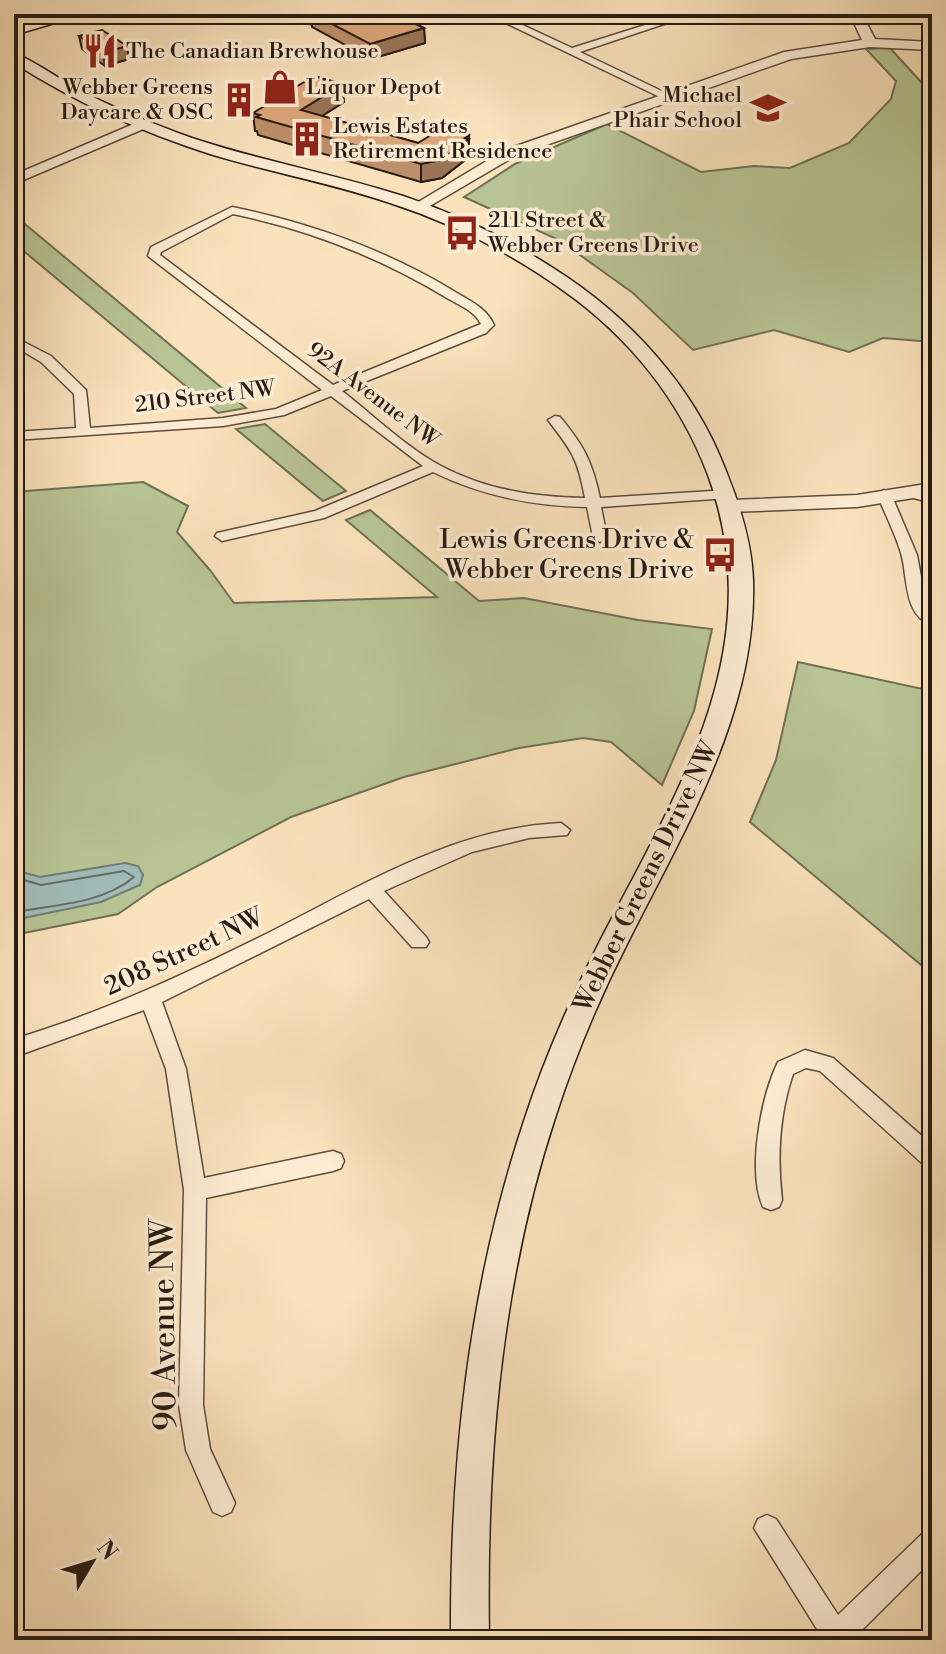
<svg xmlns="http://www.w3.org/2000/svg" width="946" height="1654" font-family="'Libre Bodoni',serif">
<rect width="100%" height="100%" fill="#fae2bc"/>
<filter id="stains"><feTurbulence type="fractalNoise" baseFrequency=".0025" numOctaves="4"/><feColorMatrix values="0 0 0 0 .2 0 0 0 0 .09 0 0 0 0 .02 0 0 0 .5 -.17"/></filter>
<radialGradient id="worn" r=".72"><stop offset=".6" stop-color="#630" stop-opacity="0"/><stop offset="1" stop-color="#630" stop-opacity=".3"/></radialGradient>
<g fill="#b8c495" stroke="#707054" stroke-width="2">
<polygon points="890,48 932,94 932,342 883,338 849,352 774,330 693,350 633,293 559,240 464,197 515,164 607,124 701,172 754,166 790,168 849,143 891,99 896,81 866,49"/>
<polygon points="14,215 246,408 218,413 14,243"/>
<polygon points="265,424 346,491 323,501 236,429"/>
<polygon points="143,482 188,506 177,532 210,570 234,603 437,597 346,520 370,510 479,601 524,598 638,620 712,629 694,711 662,785 611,742 583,738 519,748 404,777 291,817 157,887 118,914 14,935 14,492"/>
<polygon points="798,662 932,691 932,974 750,822 776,760"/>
</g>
<polygon fill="#a1bcb8" stroke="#707c76" stroke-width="2" points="125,863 138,866 143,875 140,885 101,902 14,920 14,870 40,877"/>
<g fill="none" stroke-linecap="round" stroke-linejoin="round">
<path stroke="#646c66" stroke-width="2" d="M14,877l27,8 83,-14 10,6c-32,27 -81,28 -120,35"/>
<g stroke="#5c4d3e" stroke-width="3">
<g id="minor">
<polygon points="487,14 499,14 572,48 680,14 694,14 580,52 670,95 671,97 666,100"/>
<path d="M232,207c78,16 152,42 220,83 16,10 34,17 42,35l-8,8 -144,58c31,24 65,57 99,75 45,24 94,31 144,32 -7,-39 -13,-47 -37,-78l7,-4 5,1c24,29 32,44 40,81l128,-8 7,4 -7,4 -127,9 6,30 -7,5 -7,-5 -6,-30c-55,-1 -105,-11 -154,-35l-109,46 -102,23 -7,-5 2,-3 98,-22 108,-45 -92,-70 -47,19 -61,11 -209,14v-8l62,-4 -2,-34 -33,-32 -27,-16v-6l4,-1 33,17 35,34 4,38 133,-10 53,-9 46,-19 -174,-134 3,-9zM233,214c77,16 148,44 214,84 12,7 28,13 34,26l-148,61 -173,-130 1,-3z"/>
<polygon points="908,488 932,494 932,503 903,495 901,492"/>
<path d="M884,490l7,4 26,61 8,44 7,13v13c-29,-9 -24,-49 -31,-72 -6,-20 -16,-39 -24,-59z"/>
<path d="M561,823l9,7 -3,5 -38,3 -57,14 -88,39 42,46 3,5 -3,5h-14l-43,-48 -207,103 24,67 18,109 129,-27 8,3 3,7 -3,7 -8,3 -127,27 -3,207 7,44 25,54 -4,9 -9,4 -9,-4 -27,-62 -7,-45 5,-215 -18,-121 -22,-59 -130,47v-18c90,-27 174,-66 258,-108 93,-47 183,-103 289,-108z"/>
<path d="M805,1050l28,8 99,87v23l-8,-3 -104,-94 -14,-3 -13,6c-14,41 -16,83 -11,126l-3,7 -8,3 -8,-3c-16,-36 -2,-110 15,-145z"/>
<polygon points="767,1515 776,1519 838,1615 923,1533 932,1529 932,1560 852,1640 818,1640 820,1634 754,1528 758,1519"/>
</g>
</g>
<g stroke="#5c4d3e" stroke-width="3">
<g id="tertiary">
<polygon points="850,14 862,14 875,39 932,42 932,50 870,47 791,59 515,156 423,210 413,210 410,207 505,150 784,52 862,40"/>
<polygon points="143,120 148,121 148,127 14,184 14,175"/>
<polygon points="932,483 932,495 857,507 730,512 720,506 730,500 857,495"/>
</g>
</g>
<g stroke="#271b14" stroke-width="3">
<g id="secondary">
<polygon points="62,14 85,14 14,35 14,27"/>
<path d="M14,53c22,9 42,24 63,36 37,19 76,35 115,49 69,23 142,36 211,58 53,18 104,42 150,72 76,48 141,118 173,203 14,35 26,72 27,110 4,131 -69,249 -125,361 -28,55 -53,114 -72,173 -56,169 -70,348 -67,525h-38c-1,-176 17,-351 73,-519 20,-62 47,-123 76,-180 78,-151 171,-292 108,-466 -28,-75 -79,-138 -144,-184 -53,-38 -112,-68 -174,-88 -59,-20 -121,-31 -180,-49 -69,-22 -135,-52 -196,-91z"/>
</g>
</g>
<use href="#minor" fill="#fcecd3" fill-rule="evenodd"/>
<use href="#tertiary" fill="#fcecd3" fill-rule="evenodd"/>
<use href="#secondary" fill="#fcecd3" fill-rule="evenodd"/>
</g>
<g fill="#bd8f6a" stroke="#271b14" stroke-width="2">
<polygon points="291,14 394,14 424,28 425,43 371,59 312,27 312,25"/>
<polygon points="79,36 127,46 129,59 105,66 82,49"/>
<polygon points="344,102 322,116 418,143 469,135 469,157 442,178 421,182 258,135 257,131 255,131 253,113"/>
</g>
<g fill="#9a7456" stroke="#271b14" stroke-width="2">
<polygon points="424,28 425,43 371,59 370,44"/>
<polygon points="127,46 129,59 105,66 103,53"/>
<polygon points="343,84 344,102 303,128 301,110"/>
<polygon points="469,135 469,157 442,178 421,182 421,164"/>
</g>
<g fill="#dca67b" stroke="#271b14" stroke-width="2">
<polygon points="313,14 394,14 424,28 370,44"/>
<polygon points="102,30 127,46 103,53 79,36"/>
<polygon points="314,76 343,84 301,110 418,143 444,127 469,135 465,138 469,139 441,160 421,164 256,117 260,115 253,113"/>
</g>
<defs>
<g id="restaurant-bare" transform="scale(2.76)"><path d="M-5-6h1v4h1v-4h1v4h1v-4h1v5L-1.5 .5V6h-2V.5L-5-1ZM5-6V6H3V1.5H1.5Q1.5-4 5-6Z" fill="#8f2418" stroke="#fcecd3" stroke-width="2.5" paint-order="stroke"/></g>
<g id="shop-bare" transform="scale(2.76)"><path d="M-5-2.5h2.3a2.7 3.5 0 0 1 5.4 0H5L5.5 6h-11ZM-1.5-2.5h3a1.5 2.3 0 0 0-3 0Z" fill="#8f2418" stroke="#fcecd3" stroke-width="2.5" paint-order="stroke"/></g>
<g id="building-bare" transform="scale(2.76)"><path d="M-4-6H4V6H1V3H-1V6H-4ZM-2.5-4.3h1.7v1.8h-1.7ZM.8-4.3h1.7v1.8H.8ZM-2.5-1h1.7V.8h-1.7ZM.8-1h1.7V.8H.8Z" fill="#8f2418" stroke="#fcecd3" stroke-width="2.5" paint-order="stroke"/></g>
<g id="school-bare" transform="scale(2.76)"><path d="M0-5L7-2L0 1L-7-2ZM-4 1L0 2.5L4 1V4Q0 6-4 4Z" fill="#8f2418" stroke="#fcecd3" stroke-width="2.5" paint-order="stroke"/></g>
<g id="bus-bare" transform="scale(2.76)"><path d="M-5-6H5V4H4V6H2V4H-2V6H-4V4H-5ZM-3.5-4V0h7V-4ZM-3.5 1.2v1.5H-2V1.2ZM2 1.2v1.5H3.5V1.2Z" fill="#8f2418" stroke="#fcecd3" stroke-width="2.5" paint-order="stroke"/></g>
</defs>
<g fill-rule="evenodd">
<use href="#restaurant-bare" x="100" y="51"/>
<use href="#shop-bare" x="280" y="87"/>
<use href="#building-bare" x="239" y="100"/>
<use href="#school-bare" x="768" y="108"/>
<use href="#building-bare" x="307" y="139"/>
<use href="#bus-bare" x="462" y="233"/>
<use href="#bus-bare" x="720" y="555"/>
</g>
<g text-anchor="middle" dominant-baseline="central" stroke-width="7" stroke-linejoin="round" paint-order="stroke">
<g font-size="22" fill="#271b14" stroke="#fcecd3" text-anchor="start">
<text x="126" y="51">The Canadian Brewhouse</text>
<text x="213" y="87" text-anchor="end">Webber Greens<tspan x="213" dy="25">Daycare &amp; OSC</tspan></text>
<text x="306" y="87">Liquor Depot</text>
<text x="742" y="95" text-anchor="end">Michael<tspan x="742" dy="25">Phair School</tspan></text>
<text x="333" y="126">Lewis Estates<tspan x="333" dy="25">Retirement Residence</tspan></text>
<text x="488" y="220">211 Street &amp;<tspan x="488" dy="25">Webber Greens Drive</tspan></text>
</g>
<g font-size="22" fill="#271b14" stroke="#fcecd3">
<text transform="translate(373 395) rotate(37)">92A Avenue NW</text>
<text transform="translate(205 397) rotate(-7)">210 Street NW</text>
</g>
<g font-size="26" fill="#271b14" stroke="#fcecd3" text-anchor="end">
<text x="694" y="540">Lewis Greens Drive &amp;<tspan x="694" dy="30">Webber Greens Drive</tspan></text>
</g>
<g font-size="26" fill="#271b14" stroke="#fcecd3">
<text transform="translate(646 877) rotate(-64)">Webber Greens Drive NW</text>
<text transform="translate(184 952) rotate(-25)">208 Street NW</text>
</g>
<g font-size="32" fill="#271b14" stroke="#fcecd3">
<text transform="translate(164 1325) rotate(-91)">90 Avenue NW</text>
</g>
</g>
<rect width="946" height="1654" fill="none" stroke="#fae2bc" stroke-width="48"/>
<rect x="16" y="16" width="914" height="1622" fill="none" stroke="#271b14" stroke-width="4"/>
<rect x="24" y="24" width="898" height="1606" fill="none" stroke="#271b14" stroke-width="2"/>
<g transform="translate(92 1562) rotate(52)" stroke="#fcecd3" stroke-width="6" paint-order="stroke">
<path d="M0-6L14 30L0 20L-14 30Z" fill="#271b14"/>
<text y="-12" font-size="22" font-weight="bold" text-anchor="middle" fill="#271b14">N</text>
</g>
<rect width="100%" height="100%" filter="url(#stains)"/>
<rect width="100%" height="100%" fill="url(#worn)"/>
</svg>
